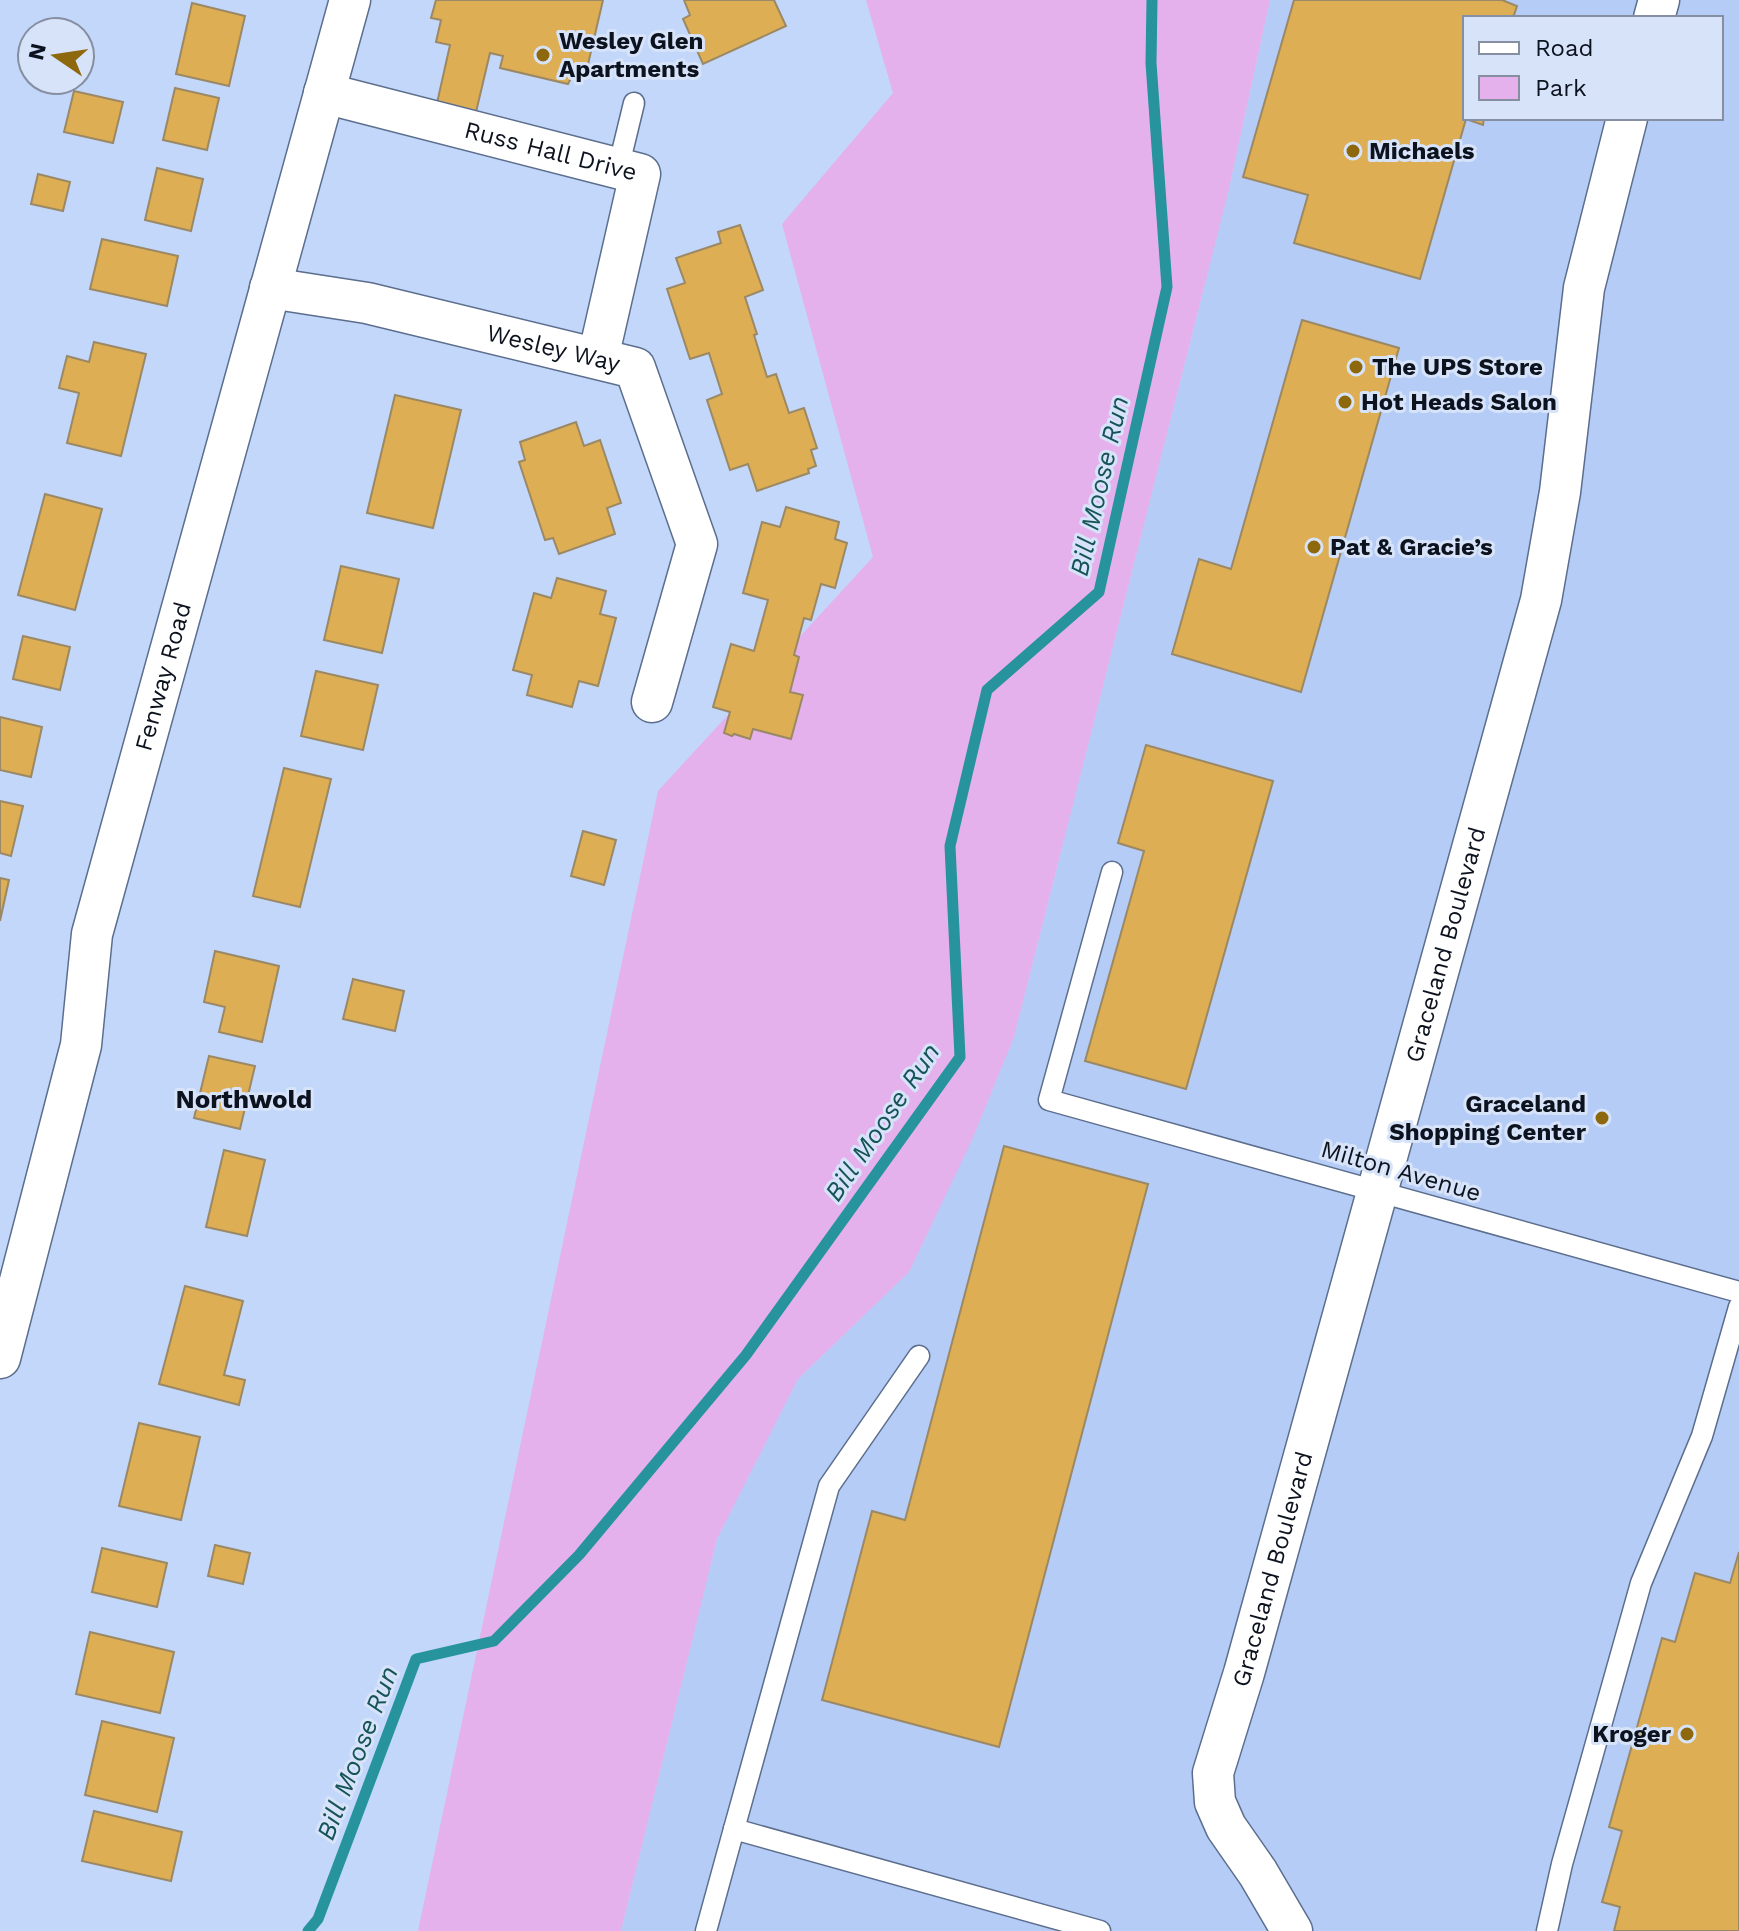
<svg xmlns="http://www.w3.org/2000/svg" width="1739" height="1931" font-family="'Work Sans',sans-serif">
<rect width="100%" height="100%" fill="#c2d7fa"/>
<path fill="#b5ccf6" fill-rule="evenodd" d="M1270,0h469v1931h-1118l96,-392 81,-160 111,-107 105,-235 214,-844zM1465,18h256v100h-256z"/>
<polygon fill="#e4b1ec" points="866,0 1270,0 1228,193 1014,1037 972,1140 909,1272 798,1379 717,1539 621,1931 418,1931 658,791 873,557 782,224 893,93"/>
<g fill="none" stroke-linecap="round" stroke-linejoin="round">
<polyline stroke="#26939d" stroke-width="11" points="308,1931 318,1919 416,1659 494,1641 579,1555 746,1355 960,1057 950,846 987,690 1099,592 1167,287 1151,63 1152,0"/>
</g>
<g fill="#ddae53" stroke="#9b8865" stroke-width="2">
<polygon points="436,0 603,0 586,73 575,70 568,84 500,68 503,56 490,53 476,112 437,103 450,45 436,42 441,20 431,18"/>
<polygon points="684,0 774,0 786,26 703,64 683,19 690,15"/>
<polygon points="1294,0 1502,0 1517,6 1513,18 1465,18 1465,118 1484,118 1483,125 1466,119 1420,279 1294,243 1308,195 1243,177"/>
<polygon points="192,3 245,16 229,86 176,74"/>
<polygon points="175,88 219,98 207,150 163,140"/>
<polygon points="74,91 123,102 113,143 64,132"/>
<polygon points="157,168 203,179 191,231 145,220"/>
<polygon points="38,174 70,182 63,211 31,204"/>
<polygon points="740,225 763,290 745,297 757,334 754,335 767,377 776,374 789,413 804,408 817,448 811,450 816,466 808,469 809,473 757,491 748,464 730,470 707,400 722,394 709,353 690,359 667,289 685,283 676,258 721,243 718,232"/>
<polygon points="102,239 178,256 167,306 90,289"/>
<polygon points="1302,320 1399,348 1301,692 1172,654 1199,559 1231,569"/>
<polygon points="94,342 146,354 121,456 67,443 79,393 59,388 67,356 89,362"/>
<polygon points="395,395 461,410 433,528 367,513"/>
<polygon points="576,422 584,446 600,440 621,503 607,508 615,534 559,554 553,538 545,540 519,462 525,460 520,442"/>
<polygon points="45,494 102,509 75,610 18,595"/>
<polygon points="786,507 839,522 835,539 847,543 835,588 821,584 811,620 804,618 794,655 799,657 790,692 803,695 791,739 753,729 750,739 734,734 732,736 724,733 730,712 713,707 731,644 754,651 768,600 743,593 762,522 780,527"/>
<polygon points="341,566 399,579 382,653 324,640"/>
<polygon points="557,578 606,591 600,614 616,618 598,686 579,681 572,707 527,695 532,675 513,670 534,593 551,598"/>
<polygon points="23,636 70,647 60,690 13,679"/>
<polygon points="316,671 378,685 363,750 301,736"/>
<polygon points="0,717 42,727 31,777 0,770"/>
<polygon points="1146,745 1273,781 1186,1089 1085,1061 1144,851 1118,843"/>
<polygon points="284,768 331,779 300,907 253,896"/>
<polygon points="0,801 23,806 11,856 0,853"/>
<polygon points="583,831 616,840 604,885 571,876"/>
<polygon points="0,878 9,880 0,921"/>
<polygon points="215,951 279,966 262,1042 219,1032 225,1007 204,1002"/>
<polygon points="353,979 404,991 395,1031 343,1019"/>
<polygon points="209,1056 255,1066 240,1129 194,1118"/>
<polygon points="1004,1146 1148,1184 999,1747 822,1700 872,1511 905,1520"/>
<polygon points="224,1150 265,1160 247,1236 206,1227"/>
<polygon points="185,1286 243,1301 224,1375 245,1380 239,1405 159,1384"/>
<polygon points="139,1423 200,1437 181,1520 119,1506"/>
<polygon points="215,1545 250,1553 243,1584 208,1576"/>
<polygon points="102,1548 167,1563 157,1607 92,1592"/>
<polygon points="1739,1552 1739,1931 1614,1931 1620,1907 1602,1902 1622,1831 1609,1827 1662,1638 1675,1642 1695,1573 1730,1583"/>
<polygon points="90,1632 174,1652 160,1713 76,1694"/>
<polygon points="102,1721 174,1738 157,1812 85,1795"/>
<polygon points="94,1811 182,1832 171,1881 82,1861"/>
</g>
<g fill="none" stroke-linecap="round" stroke-linejoin="round">
<g stroke="#5c6e8d" stroke-width="23">
<g id="lane">
<polyline points="618,169 634,103"/>
<polyline points="1112,872 1049,1100 1739,1292"/>
<polyline points="734,1829 829,1486 919,1356"/>
<polyline points="706,1931 734,1829 1100,1931"/>
<polyline points="1547,1931 1562,1864 1641,1583 1702,1436 1739,1307"/>
</g>
</g>
<g stroke="#5c6e8d" stroke-width="43">
<g id="street">
<polyline points="1654,18 1659,0"/>
<path id="s1" d="M324,93l316,81 -42,184"/>
<path id="s2" d="M270,288l97,15 268,65 62,176 -45,158"/>
<path id="s3" d="M0,1358l81,-313 11,-111 258,-934"/>
<path id="s4" d="M1292,1931l-34,-58 -32,-46 -11,-25 -2,-29 31,-100 297,-1073 19,-108 24,-204 43,-170"/>
</g>
</g>
<use href="#lane" stroke="#fff" stroke-width="20"/>
<use href="#street" stroke="#fff" stroke-width="40"/>
</g>
<g fill="#8e680c" stroke="#d7e3f9" stroke-width="3">
<circle cx="543" cy="55" r="8"/>
<circle cx="1353" cy="151" r="8"/>
<circle cx="1356" cy="367" r="8"/>
<circle cx="1345" cy="402" r="8"/>
<circle cx="1314" cy="547" r="8"/>
<circle cx="1602" cy="1118" r="8"/>
<circle cx="1687" cy="1734" r="8"/>
</g>
<g text-anchor="middle" dominant-baseline="central" stroke-width="6" stroke-linejoin="round" paint-order="stroke">
<g font-size="24" font-weight="bold" fill="#0c121e" stroke="#d7e3f9" text-anchor="start">
<text x="559" y="41">Wesley Glen<tspan x="559" dy="28">Apartments</tspan></text>
<text x="1369" y="151">Michaels</text>
<text x="1372" y="367">The UPS Store</text>
<text x="1361" y="402">Hot Heads Salon</text>
<text x="1330" y="547">Pat &amp; Gracie’s</text>
<text x="1586" y="1104" text-anchor="end">Graceland<tspan x="1586" dy="28">Shopping Center</tspan></text>
<text x="1671" y="1734" text-anchor="end">Kroger</text>
</g>
<g font-size="24" fill="#0c121e" stroke="#d7e3f9">
<text stroke="none"><textPath href="#s1" startOffset="234">Russ Hall Drive</textPath></text>
<text stroke="none"><textPath href="#s2" startOffset="290">Wesley Way</textPath></text>
<text stroke="none"><textPath href="#s3" startOffset="702">Fenway Road</textPath></text>
<text stroke="none"><textPath href="#s4" startOffset="1040">Graceland Boulevard</textPath></text>
<text transform="translate(1401 1171) rotate(16)">Milton Avenue</text>
<text stroke="none"><textPath href="#s4" startOffset="392">Graceland Boulevard</textPath></text>
</g>
<g font-size="26" font-style="italic" fill="#165357" stroke="#d7e3f9">
<text transform="translate(1099 486) rotate(-77)">Bill Moose Run</text>
<text transform="translate(882 1122) rotate(-56)">Bill Moose Run</text>
<text transform="translate(357 1753) rotate(-69)">Bill Moose Run</text>
</g>
<g font-size="26" font-weight="bold" fill="#0c121e" stroke="#d7e3f9">
<text x="244" y="1099">Northwold</text>
</g>
</g>
<rect x="1463" y="16" width="260" height="104" fill="#d7e3f9" stroke="#868fa1" stroke-width="2"/>
<rect x="1479" y="42" width="40" height="12" fill="#ffffff" stroke="#868fa1" stroke-width="2"/>
<text x="1535" y="56" font-size="24" fill="#0c121e">Road</text>
<rect x="1479" y="76" width="40" height="24" fill="#e4b1ec" stroke="#868fa1" stroke-width="2"/>
<text x="1535" y="96" font-size="24" fill="#0c121e">Park</text>
<g transform="translate(56 56) rotate(283)"><circle r="38" fill="#d7e3f9" stroke="#868fa1" stroke-width="2"/>
<path d="M0-6L14 30L0 20L-14 30Z" fill="#8e680c"/>
<text y="-12" font-size="22" font-weight="bold" text-anchor="middle" fill="#0c121e">N</text>
</g>
</svg>
